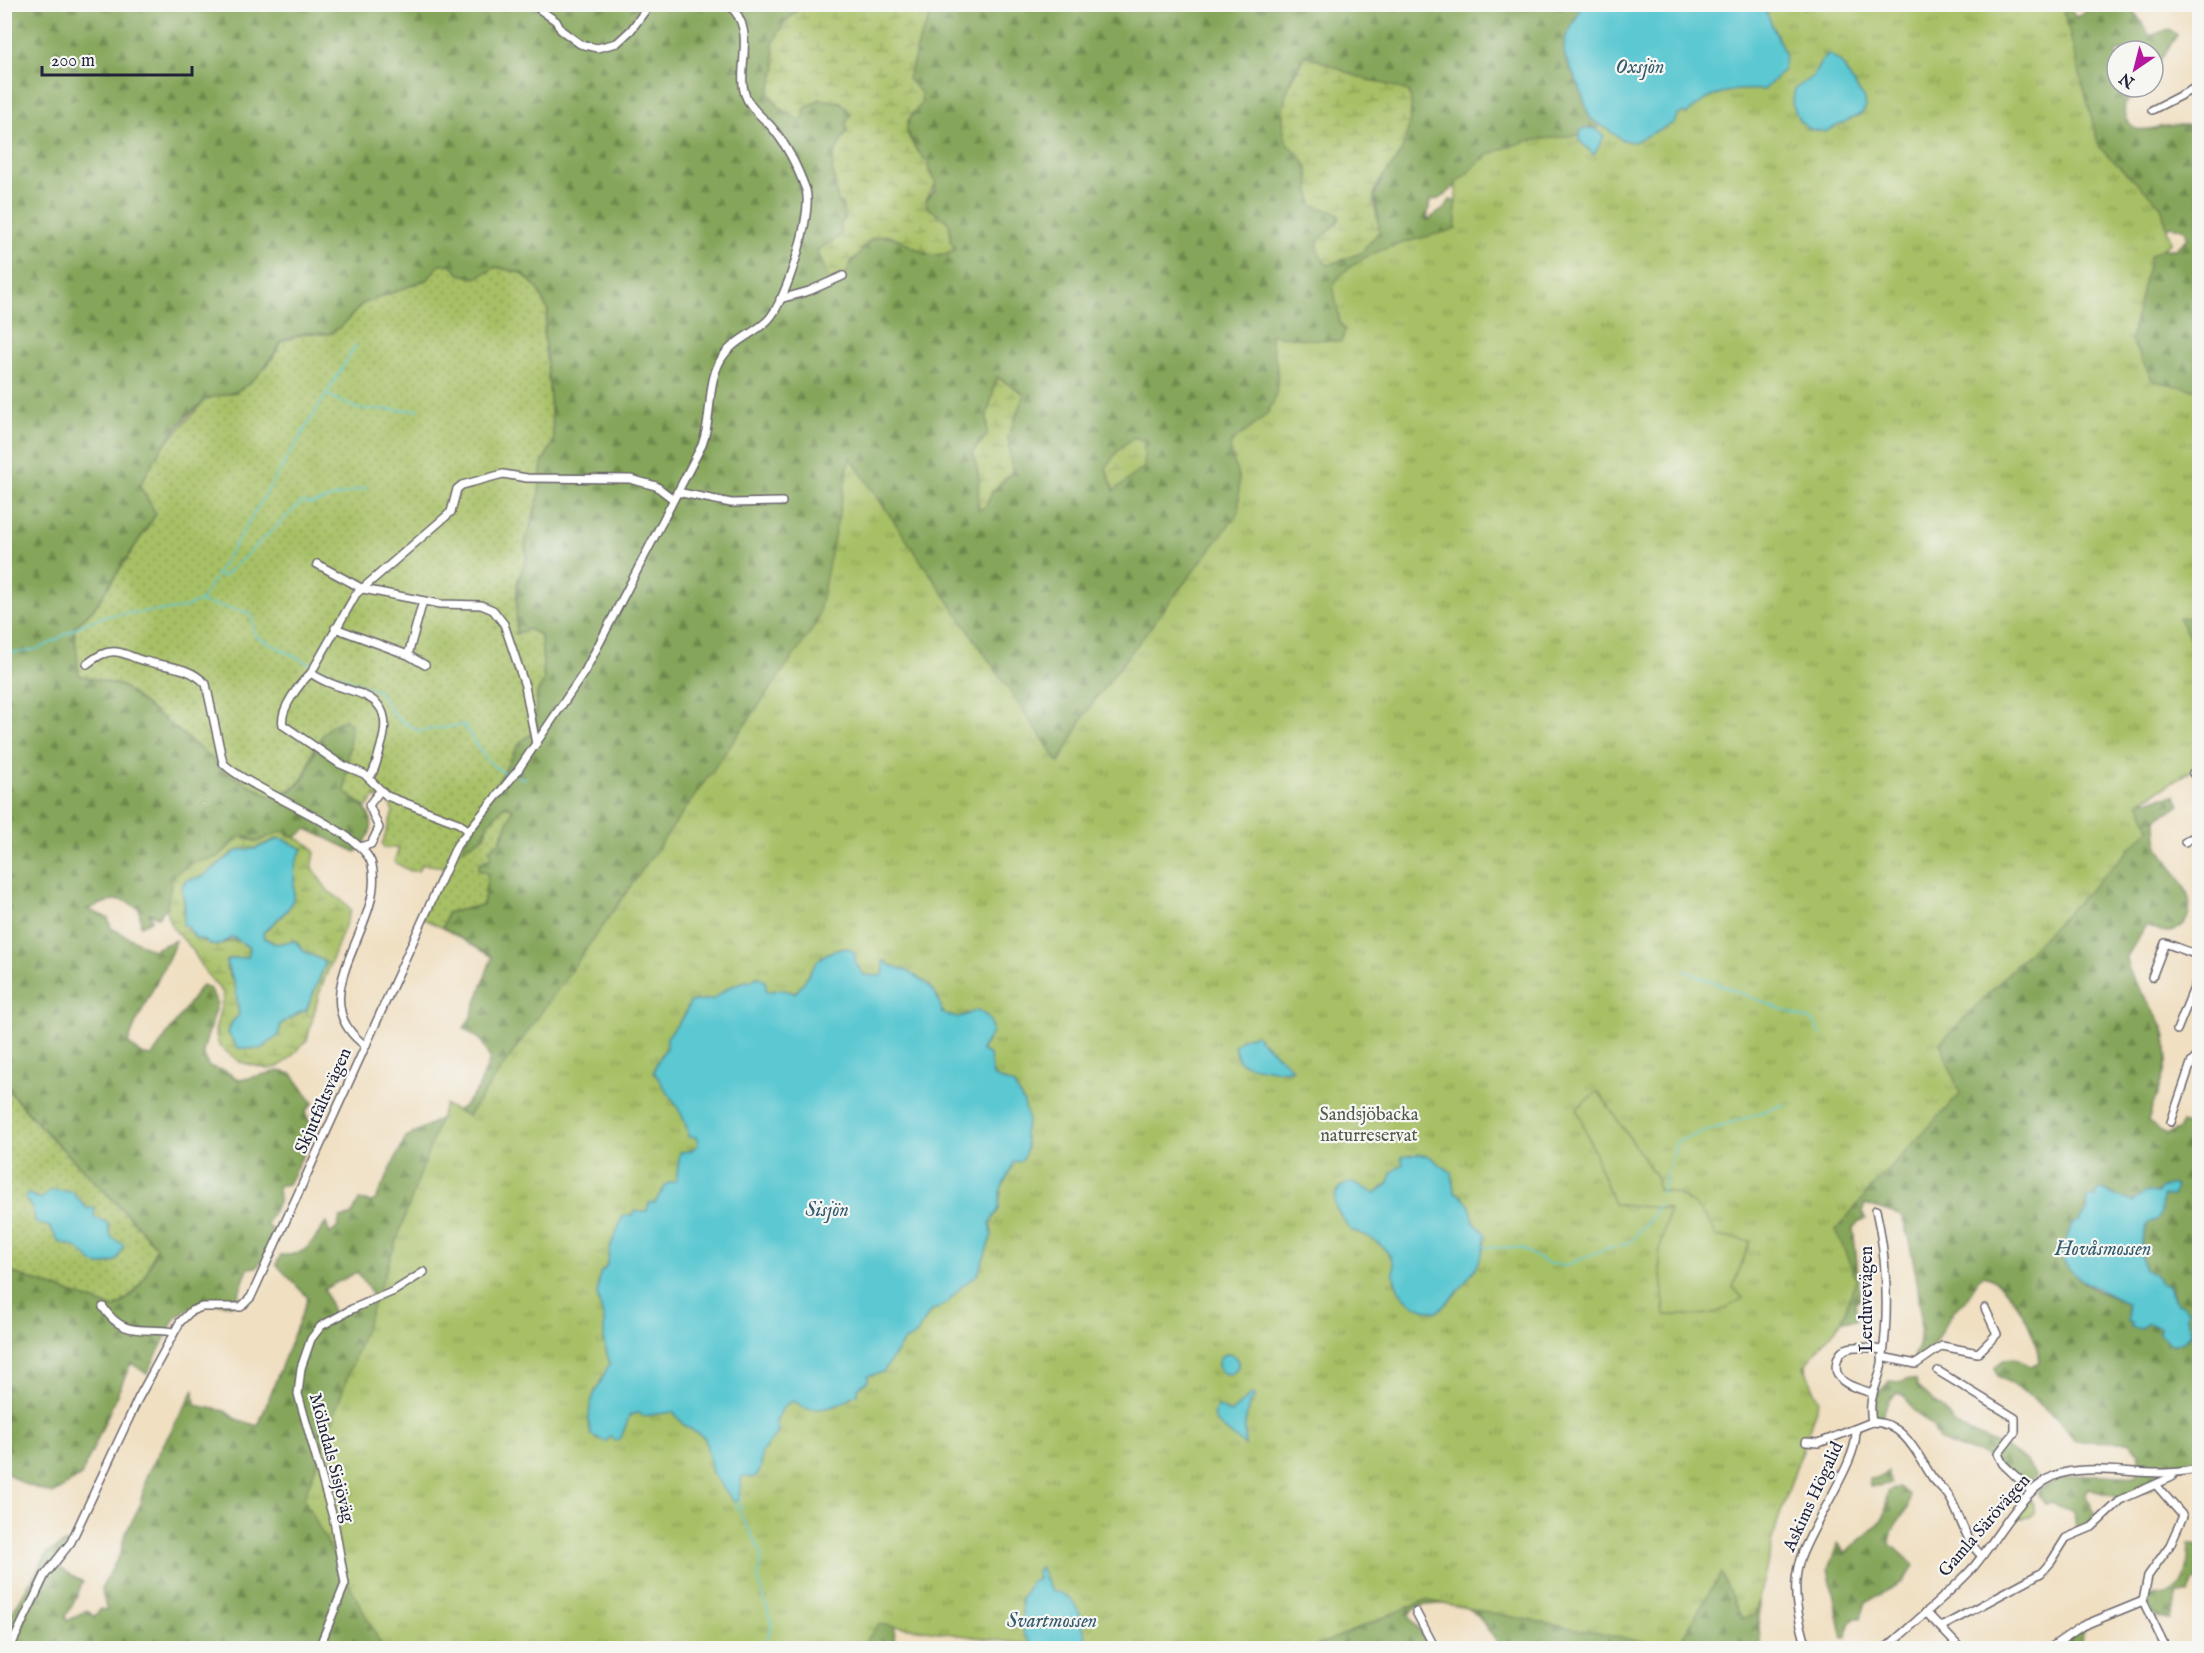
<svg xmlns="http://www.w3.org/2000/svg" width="2204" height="1653" font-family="'IM FELL English',serif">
<defs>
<pattern id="grass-dots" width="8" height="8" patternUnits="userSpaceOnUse" patternTransform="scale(1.5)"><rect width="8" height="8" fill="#a7c065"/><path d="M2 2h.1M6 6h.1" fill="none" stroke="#889c54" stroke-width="1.8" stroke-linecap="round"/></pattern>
<pattern id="forest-firs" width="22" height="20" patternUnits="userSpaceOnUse" patternTransform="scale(1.5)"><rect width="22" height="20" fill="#85a65a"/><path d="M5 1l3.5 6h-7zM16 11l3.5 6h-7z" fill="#6c874c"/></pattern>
<pattern id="wetland-marsh" width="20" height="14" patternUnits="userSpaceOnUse" patternTransform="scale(1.5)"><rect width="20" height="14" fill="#a7c065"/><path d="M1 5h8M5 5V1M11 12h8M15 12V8" fill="none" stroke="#889c54"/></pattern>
<pattern id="park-tufts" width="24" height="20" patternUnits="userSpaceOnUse" patternTransform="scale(1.5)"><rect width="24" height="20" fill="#a7c065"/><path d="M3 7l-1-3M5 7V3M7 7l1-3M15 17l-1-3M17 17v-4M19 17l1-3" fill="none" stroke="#889c54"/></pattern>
</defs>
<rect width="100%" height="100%" fill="#f6f6f2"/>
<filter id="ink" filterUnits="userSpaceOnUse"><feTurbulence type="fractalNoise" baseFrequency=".0167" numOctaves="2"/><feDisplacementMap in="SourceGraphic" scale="12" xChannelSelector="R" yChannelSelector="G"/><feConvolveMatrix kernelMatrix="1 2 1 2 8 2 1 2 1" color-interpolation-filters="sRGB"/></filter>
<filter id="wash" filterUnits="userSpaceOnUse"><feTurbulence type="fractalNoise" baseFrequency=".008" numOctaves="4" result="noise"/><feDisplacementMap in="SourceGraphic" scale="24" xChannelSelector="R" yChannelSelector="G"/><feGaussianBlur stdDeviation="1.35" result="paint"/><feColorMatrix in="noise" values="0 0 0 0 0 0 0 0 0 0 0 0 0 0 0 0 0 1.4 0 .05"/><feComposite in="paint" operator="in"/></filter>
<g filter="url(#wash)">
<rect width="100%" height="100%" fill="#f0dfc1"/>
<g fill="url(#grass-dots)" stroke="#647150" stroke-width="1.5">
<path d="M450,264l10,10 36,-7 26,6 15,15 11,23 -4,22 10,108 -12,22 -3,34 -14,47 2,12 -10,28 11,45 13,6 3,47 -7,11 -3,39 -53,82 -18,35 22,-13 2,-12 19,-19 8,4 -22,49 -9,47 -36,8 -4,15 -22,-10 24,-51 -23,-3 -4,7h-8l-16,-9 5,-14h-15l-2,-4 11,-32 -4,-10 -14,-5 -9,11 -21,-15 4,-45h-35c-8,29 -12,40 -42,49l-49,-26 -10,-12 -91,-73 -43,-11 -5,-47 21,-21 61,-93 -16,-28 17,-33 49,-54 30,-8 33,-27 13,-23 25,-8 22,1 13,-8 20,-22 66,-25 10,-14z"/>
<path d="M4,1085c46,58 105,105 152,162 -8,28 -16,47 -42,61l-109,-38z"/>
<polygon points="2029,1499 2034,1504 2034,1513 2030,1517 2022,1518 2017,1515"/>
</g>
<g fill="url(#forest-firs)" stroke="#54644a" stroke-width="1.5" fill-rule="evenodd">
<path d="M5,5h799l-19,17 -12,22 3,25 -7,23c5,10 12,20 24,23l27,-16 21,3 10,12 -5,10 1,7 -13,24 -2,12 6,34 7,12 -3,23 -20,11 -4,10 12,23 26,-22 8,-14 13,-8 17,1 32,17h23c4,-33 1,-28 -22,-47l-1,-7 9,-10v-10l-18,-28 -11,-24 6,-14v-28l-4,-7 12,-41 15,-31 -2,-2h646v8l-14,26v18l15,31 10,30 24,17 -1151,1513h-458v-23l43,-73 17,-9h2l-7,14v11l23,14c-7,11 -9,26 -18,34l2,5 20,-11 7,7 6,-8 7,1 -6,-21 20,-37 3,-15 16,-32 7,-31 47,-84 1,15 30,6 11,8 22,7 50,-128 -32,-34 5,-9c27,1 30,-12 45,-32l4,11 7,-6 3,-10 11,-2 8,-16 13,2 4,-3 30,-62 57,-30 15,-18 12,-30 -9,-19 -17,-12 7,-11 21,-60 -49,-29 4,-15 36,-8 5,-31 -10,-5 2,-7 11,-4 -1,-9 11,-8 12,-32 -7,-4 -19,19 -2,12 -23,14 3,-8 55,-100 14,-10 3,-39 7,-12 -3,-46 -13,-6 -12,5 1,-50 10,-28 -2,-12 14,-47 3,-34 12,-22 -10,-108 4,-22 -11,-23 -15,-15 -26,-6 -20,11 -16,-4 -10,-10 -11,1 -11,14 -66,25 -20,22 -13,8 -22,-1 -25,8c-11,19 -25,41 -47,51 -9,4 -23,2 -31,9 -28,22 -48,53 -64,85l16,28 -61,93 -21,21 5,47 43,11 91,73 10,12 49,26c6,-2 13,-3 18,-6 29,-15 16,-61 55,-71l6,5 -6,67c27,20 38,32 11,60l-49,-23 -11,8 -14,-5 -25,10 -11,-6 -10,3 -18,18 -18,5 -28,17 -4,27 -10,11 -9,-4 3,7 -11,6 -2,-17c-22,-17 -28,-7 -52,0l21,9 3,10 41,22 24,-10c-13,36 -36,67 -48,103l13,11 11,2 50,-71 7,3 8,14 -14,50 5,14 17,5 15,9 39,-9 13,3 21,29 -8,9 8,17 -3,12 -22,43 -10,2 1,14 -13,25 13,10 -22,32 -8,1c-7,11 -8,28 -16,37l-35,-2 -23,15 -28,56 -16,-11 -50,113 -28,18 -31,-11 -17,-11 -1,-202 110,38c24,-13 34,-34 42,-61 -47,-57 -106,-104 -151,-162zM1305,55l48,20 56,17 -25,83 -10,21 5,22 -18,35 -33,12 -2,-29 14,-18 -3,-5 -26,-16 -4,-32 -9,-14 -11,-58 4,-15zM1556,138l-99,64 -7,-2 -5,8 -18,12 3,-20 10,-1 18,-15zM997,377l27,17 -16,43 4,35 -20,20 -6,14 -8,3 1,-32 -6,-25 14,-17v-19zM357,1272l16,23 -39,19 -10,-25z"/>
<path d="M1930,5h138l8,13 16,-13c40,0 37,-3 58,31l19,-7 8,6 -24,36v-20h-36v36h23l-16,18c3,28 14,27 36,22 13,-3 27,-2 39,-2v641l-58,35 34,-6 5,10 -24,14c0,8 0,17 2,24 8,26 46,50 26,81 -14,13 -22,8 -38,1l-20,33c5,32 39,54 41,87 2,26 -13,52 -19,77l18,12 12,-4 3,-7 18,6v335l-40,5v7l-6,3 -1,10 -28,10 -36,-10 -3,5 10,19c-2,9 -9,16 -19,16l-2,-17 -22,-9 -6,2 -8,-10v-5c29,-21 63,-15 98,-13l4,-24 -11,-11 -54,-1 -14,-19 -32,-27 -32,-20 -2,-8c14,-14 19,-9 36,-1l8,-4c-2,-30 -26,-75 -55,-87l-6,5 -12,21 -13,10 -24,41 -5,5 -11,4c1,-8 7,-12 7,-21 3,-42 -6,-84 -18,-124l-37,-12 -3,9 4,6 -7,2 -6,7 8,71 -6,3 2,18h-16l-35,39 1,23 -6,63 2,6c-6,14 -14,27 -20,42 -19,50 -29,102 -22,155h-260c-27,-36 -25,-48 -74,-43 -8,1 -15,2 -17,12l21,31h-409l-4,-17 -123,-11 -1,28 -26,-2 -6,2h-76zM2172,226l13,4 3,8 -12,11h-15l3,-21zM2171,1185l-11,15 -6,18 -6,5 -9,26 6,21 17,15 8,2 7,18 10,12 3,19 -15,8 -16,-11 1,-7 -12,-3 -7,6 -13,-8 -1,-17c-10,-6 -21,-9 -30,-13 -11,-6 -24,-19 -33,-28 -2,-27 12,-33 24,-53l-2,-12h11l5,-8 31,12z"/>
<path d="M1906,1379l10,1 1,6 26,23 12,16 55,25 17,12 9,14 -10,9 -9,-10 -17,-6 -17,-15 -25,-6 -19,-8 -6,-13 -21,-18 -7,-13 -7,-3c-15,7 -10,18 -19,27l-5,-1c-1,-27 -1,-20 16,-38l9,1z"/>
<polygon points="1888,1472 1891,1484 1870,1487 1869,1479 1881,1477"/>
<path d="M1900,1487l10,9c0,19 -21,29 -20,48l25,22 -12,16 -37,20 -5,16h-7l-5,6 -2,13 -4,1 -15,-69 10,-26 7,11c10,-12 35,-25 40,-41 2,-8 -1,-13 4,-22z"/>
<path d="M2189,1544l10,2v36l-5,-1 -5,13h-11l-8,26c-17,-2 -20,-9 -26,-24 7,-1 13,0 20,-1 26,-4 23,-30 25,-51z"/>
<polygon points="2082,1629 2085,1629 2080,1643 2097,1648 2058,1648 2060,1644"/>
</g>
<g fill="url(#wetland-marsh)" stroke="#647150" stroke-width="1.5" fill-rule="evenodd">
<path d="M804,5h129l2,2 -15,31 -12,41 13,14 1,10c-4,6 -10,9 -13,16 -8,14 9,34 19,43l1,10 7,11 -10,17 1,7 18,12 5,7v15l6,8c-33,20 -51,-18 -76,-13 -17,3 -16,18 -28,24l-5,12 -18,8 -12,-30 25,-15 -2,-11 5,-5 -3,-15 -4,-3 -6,-34 2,-12 13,-24 -1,-7 5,-10 -10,-12 -21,-3 -16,10v9l-6,2 -19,-13 -10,-15 7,-23 -3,-25 12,-22z"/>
<path d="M1306,55l47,20 49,14 7,3c6,18 -3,52 -12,67 -7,12 -21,22 -23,36 -1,11 5,25 5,37l-18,21 -33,12c-6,-4 -15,-19 -8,-26 7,-8 14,-9 20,-21l-3,-5 -25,-8c-5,-32 2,-39 -25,-61 -11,-36 0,-59 19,-89z"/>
<polygon points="997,377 1024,394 1008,437 1012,472 992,492 986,506 978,510 979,477 973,452 987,435 987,416"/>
<polygon points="1134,437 1144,441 1144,467 1114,491 1106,468 1119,449"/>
<path d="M282,831l28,14 5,8 -3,15 16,23 15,10 8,9 -32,84 -12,46 -18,19 -11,8 -10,2 -28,-7 -21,-16 -4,-15 9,-37 -18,-21 -14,-24 -20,-22 -5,-12 1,-16 4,-20 7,-8 11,-7 28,-7 23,-21 16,6zM278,838l24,12c-16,14 -3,38 -12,55 -5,11 -19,19 -27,28l1,5 12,6 19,-3 10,11 21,10 -20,49h-4l-21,13c-2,4 -2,10 -5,13 -16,15 -36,17 -48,-4l4,-11 7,-7 -4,-31 -9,-16 3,-9 19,-2 2,-9c-13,-14 -17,-8 -33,-2l-23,-9 -11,-24c4,-10 -3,-20 1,-31l18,-5 31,-24 21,-4z"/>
</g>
<path fill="url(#park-tufts)" stroke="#647150" stroke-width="1.5" d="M1670,5h396l-2,7 35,135 62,59 10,37 -21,13 -19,84 22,41 46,9v228l-21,-1 21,38v111l-60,36 11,26 -210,215 20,51 -86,91 -38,45 20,49 -15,43 -37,44 15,34 -42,124 -22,91 -13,4 -21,-46 -45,75 -251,-48 -113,48h-282l-4,-4 -147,-20 -19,24h-477l-79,-149 141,-394 23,11 349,-493 33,-166 209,306 25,-47 19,-27 136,-177v-32l-9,-32 2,-6c11,-9 28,-19 36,-30 16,-23 9,-53 1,-77l72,7 4,-12 -5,-7 -7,-38c25,-37 82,-44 123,-56v-46l31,-28 21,-8 19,-6 67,-8z"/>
<path fill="#a7c065" stroke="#647150" stroke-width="1.5" d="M1598,1091l59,87 1,12c25,1 50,23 58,46l34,5 -17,46 10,11c-30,21 -43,17 -78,17l-6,-61 10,-45 -55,-5 -37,-96z"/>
<g fill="#5bc8d2" stroke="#3e7586" stroke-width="1.5">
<path d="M1579,5h184l22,49 -2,17 -19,19c-31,-2 -54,2 -77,24l-4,-2 -6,4 -3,7 -40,19 -11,-2 -33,-22 -10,-30 -15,-31 -1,-9 1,-9 14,-26z"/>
<polygon points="1829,54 1841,63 1865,101 1866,107 1861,114 1825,132 1810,129 1800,122 1792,104 1795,89 1813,76 1824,57"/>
<polygon points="1585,128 1597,129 1604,136 1594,155 1579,140 1581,130"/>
<path d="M281,838l22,11c-16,21 -3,41 -13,57 -7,11 -18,17 -27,27l1,5 12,6 19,-3 10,11 21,10 -20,49h-4l-21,13 -3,12 -18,13 -22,-1 -10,-15 4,-11 7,-7 -4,-31 -9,-21 3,-4 19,-2 2,-9 -17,-11 -16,9 -8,-2 -6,-5h-7l-8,-12 -5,-2 2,-18 -3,-19 4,-8 16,-3 36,-27 16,-1z"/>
<path d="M848,948l6,4 2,12 8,11 17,1 3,-5 -1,-10h3l3,4c23,5 51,22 53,48l16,5 19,-8c11,5 15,11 15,23l-11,17 9,5 3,21 21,9 10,18 4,18 -4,12 3,16 -6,12 -7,1 -14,30 -1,17 -9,13 2,13 -14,39 -16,12 -15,17 -17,9 -14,23 -13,7 -20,30 -15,4v5l-10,7v7h-5c-10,12 -34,16 -49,13 -5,-1 -5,-6 -11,-7l-9,5 -8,15 2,11 -17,21c1,8 1,20 -8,25l-11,-2 -4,25 -4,1 -22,-29 -7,-35 -20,-12 -12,-14 -29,4 -6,-3 -8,2 -10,25 -5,1 -5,-5 -4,6 -15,-7c-5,-20 -1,-37 10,-54 4,-6 4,-12 9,-17l-6,-21v-23l-7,-25 3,-22 6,-6 5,-22 12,-29 10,-2 1,-3h13l2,-8 6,-1 12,-18 9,-3 4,-29 10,-1 8,-6 -2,-8h-8c1,-18 -24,-49 -34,-65l2,-8 11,-18v-9l17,-21 6,-14 23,-3 15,-11 13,-6 11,-1 5,-5 8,5 2,11 13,-3 15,4c21,-23 16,-41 53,-45z"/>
<path d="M1255,1035l38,34c-9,4 -46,-2 -54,-8l-5,-15 9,-8z"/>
<path d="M1419,1154l10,2 23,17 2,18c13,8 19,16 19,31l12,11c2,30 -28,61 -48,79 -22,-3 -39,-14 -43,-36 -1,-5 1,-10 -1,-14 -7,-17 -26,-28 -43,-32 -7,-14 -25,-27 -9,-43 3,-3 9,-5 13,-4 8,2 14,9 22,10l13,-10 2,-10 12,-9 -2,-7z"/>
<path d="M2171,1185l5,1 -3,10h-11l-1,17 -3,6 -10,4 -9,26 6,21 12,6 5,9h5l10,19h5l6,6 -1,7 5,16 -8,8 -13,4 -12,-12 1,-7 -12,-3 -7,6 -10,-2 1,-4 -4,-1 -1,-18c-17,-10 -62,-26 -66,-50l11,-30 7,-3 9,-11 -2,-12h11l-1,-5 5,-3 32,12 14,-10 10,1 3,-4z"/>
<path d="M52,1190l20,2 16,17 7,-2 -1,10 14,6 3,14 13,8 -7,15c-25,12 -23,1 -40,-12 -5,-4 -12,-3 -18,-6l-9,-15 -14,-4 -3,-13 -8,-12 3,-4 13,5z"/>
<circle cx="1228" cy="1364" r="10"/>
<polygon points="1252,1394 1255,1396 1249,1404 1245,1424 1245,1446 1216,1422 1213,1414 1218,1406 1230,1413"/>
<path d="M1040,1567l11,24c34,4 29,35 38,57h-55l-10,-13 -3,-35 10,-18 7,-3 -2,-7z"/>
</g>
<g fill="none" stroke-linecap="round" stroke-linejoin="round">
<g stroke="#5bc8d2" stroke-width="1.5">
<polyline points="327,395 358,409 419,410"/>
<polyline points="217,574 223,577 302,502 311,504 368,487"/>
<polyline points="200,602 251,613 255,636 312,665"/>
<path d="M4,652c41,3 50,-14 82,-29 31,-14 65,-9 97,-15 7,-2 11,-6 17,-6l156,-257"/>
<path d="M318,668l60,23 18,26 22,14 46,-6c13,20 22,42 46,50"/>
<polyline points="518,777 526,778"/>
<polyline points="1682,970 1814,1022 1821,1035"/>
<polyline points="1661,1193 1677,1141 1786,1104"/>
<polyline points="1484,1247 1521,1248 1546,1263 1564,1266 1610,1247 1628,1244 1651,1218 1659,1205"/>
<polyline points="740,1496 739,1502 743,1509"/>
<polyline points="734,1502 762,1554 758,1578 772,1625 764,1648"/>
</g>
</g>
</g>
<g filter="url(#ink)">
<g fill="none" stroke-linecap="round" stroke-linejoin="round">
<g stroke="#6a646a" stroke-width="10">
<g id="minor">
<polyline points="532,4 556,21 561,30 580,44 597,48 617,43 631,30 650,4"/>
<polyline points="2152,110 2193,89 2200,82"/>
<polyline points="780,299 809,291 843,276"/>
<polyline points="677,492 731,503 782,502"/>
<polyline points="317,564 363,589 440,604 481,605 493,610 504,624 525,686 536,744"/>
<polyline points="335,628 408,655 425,665"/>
<polyline points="408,655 423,601"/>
<path d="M87,664c9,-7 19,-14 30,-12 9,1 18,7 28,9 22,6 44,5 61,23l17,79c27,28 141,67 149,102 14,62 -75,132 -6,181"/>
<polyline points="311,673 356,594 451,512 457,489 462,485 503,474 527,478 630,479 656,486 673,499"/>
<polyline points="2193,773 2200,784"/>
<path d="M370,777c6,-8 8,-21 11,-31 19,-61 -37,-48 -70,-73 -11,10 -32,37 -28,52l57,39 24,10 23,22 71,27 10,7"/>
<polyline points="2185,842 2200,833"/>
<polyline points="360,847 371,844 379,828 369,805 380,791"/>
<polyline points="2152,977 2165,943 2200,956"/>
<polyline points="2177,1030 2200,973"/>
<polyline points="2171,1122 2191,1063 2200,1053"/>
<path d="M103,1307c20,31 40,20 70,25"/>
<polyline points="1882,1357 1916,1364 1942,1346 1978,1353 1997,1334 1985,1308"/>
<polyline points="1938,1371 2015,1418 2015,1432 1998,1454 2003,1464 2031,1491"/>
<path d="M1871,1393c-9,-4 -23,-6 -30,-14 -5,-5 -6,-11 -4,-18 5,-21 30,-13 45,-11"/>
<path d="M1872,1422c-5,-26 6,-35 10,-59 7,-50 5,-104 -6,-153"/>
<path d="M1806,1442l13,1 53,-21c32,0 45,32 60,55 5,7 13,13 18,21 11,19 15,43 32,58"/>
<polyline points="2157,1486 2183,1516 2170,1545 2148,1576 2143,1601 2166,1648"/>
<polyline points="1416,1612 1435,1648"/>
<polyline points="1926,1612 1960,1648"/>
<polyline points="1941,1627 2041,1573 2051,1562 2066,1538 2092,1527 2122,1499 2172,1477 2173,1473"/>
<path d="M10,1648l35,-73 26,-33 67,-143 42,-77 11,-11 11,-4h39l10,-10 206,-452 61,-75 67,-99 117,-226c11,-28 4,-58 18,-84 12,-21 33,-26 48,-41 18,-18 45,-106 38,-130 -7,-19 -19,-44 -32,-60 -8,-11 -21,-18 -27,-31 -14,-27 13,-68 -19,-95"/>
<polyline points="319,1648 345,1584 334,1521 298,1394 301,1368 311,1339 321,1326 352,1309 394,1291 424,1272"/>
<path d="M1807,1648c-8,-28 -16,-56 -8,-85 8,-32 64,-109 56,-134"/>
<path d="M1886,1648c28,-25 58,-50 84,-77 27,-29 53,-89 93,-98 44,-10 92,8 137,-5"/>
<polyline points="2050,1648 2082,1626 2143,1601"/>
</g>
</g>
<use href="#minor" stroke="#fff" stroke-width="7"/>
</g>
</g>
<g text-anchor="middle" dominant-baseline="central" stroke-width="4.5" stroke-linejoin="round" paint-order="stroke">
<g font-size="18" fill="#22223b" stroke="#f6f6f2">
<text transform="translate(324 1101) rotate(-66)">Skjutfältsvägen</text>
<text transform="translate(1867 1299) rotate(-90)">Lerduvevägen</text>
<text transform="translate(331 1458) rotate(75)">Mölndals Sisjöväg</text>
<text transform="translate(1814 1497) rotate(-65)">Askims Högalid</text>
<text transform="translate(1985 1526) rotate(-49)">Gamla Särövägen</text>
</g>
<g font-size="18" fill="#51594a" stroke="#f6f6f2">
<text x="1369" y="1115">Sandsjöbacka<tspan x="1369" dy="21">naturreservat</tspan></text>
</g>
<g font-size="20" font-style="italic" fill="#365c70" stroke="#f6f6f2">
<text x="1640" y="67">Oxsjön</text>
<text x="827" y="1210">Sisjön</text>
<text x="2103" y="1249">Hovåsmossen</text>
<text x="1052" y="1621">Svartmossen</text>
</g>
</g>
<rect width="2204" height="1653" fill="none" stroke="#f6f6f2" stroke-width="24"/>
<g transform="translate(2135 69) rotate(215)"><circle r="28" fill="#f6f6f2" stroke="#a1a1a9" stroke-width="1.5"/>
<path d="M0-4.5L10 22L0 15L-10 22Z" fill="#b5179e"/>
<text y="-9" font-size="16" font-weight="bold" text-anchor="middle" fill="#22223b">N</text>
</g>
<path d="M42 66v9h150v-9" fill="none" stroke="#22223b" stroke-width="3"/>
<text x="51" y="66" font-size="18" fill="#22223b" stroke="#f6f6f2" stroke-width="4.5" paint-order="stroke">200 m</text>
</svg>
